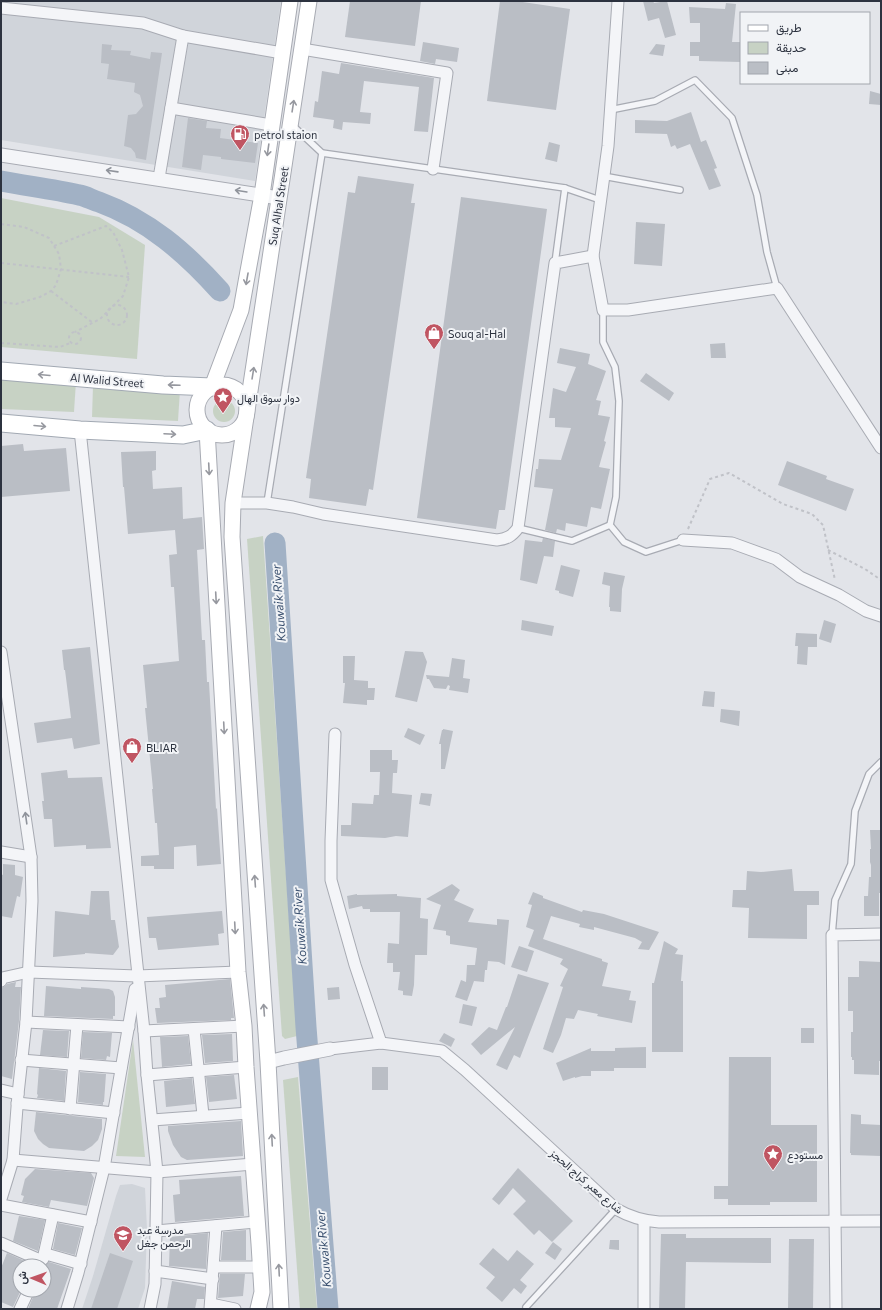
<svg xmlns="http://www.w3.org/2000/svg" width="882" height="1310" font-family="Commissioner,Vazirmatn,sans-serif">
<rect width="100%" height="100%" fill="#e2e4e9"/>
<g fill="#d0d4da">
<polygon points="1,1 281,1 255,181 1,140"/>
<polygon points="132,1184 145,1188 147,1229 145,1288 138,1309 82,1309 93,1276 116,1196 120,1185"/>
</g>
<g fill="#c7d2c4">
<polygon points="1,198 99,217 145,245 137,359 1,347"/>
<polygon points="1,378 76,381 74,412 1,409"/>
<polygon points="93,386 180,390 178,421 92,417"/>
<circle cx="224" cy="411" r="11"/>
<polygon points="263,536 297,1036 285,1039 282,1036 247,539"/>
<polygon points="133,1040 145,1157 116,1156"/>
<polygon points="298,1077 317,1309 300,1309 283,1080"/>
</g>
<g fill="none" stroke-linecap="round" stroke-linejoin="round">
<g stroke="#a1b1c5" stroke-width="21">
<path d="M1,181c26,5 52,8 78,14 7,1 13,5 20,7 49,18 86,50 121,89"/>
<polyline points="275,543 306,1027 328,1309"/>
</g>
</g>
<g fill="#babec5">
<polygon points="350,1 421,1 415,46 345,37"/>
<polygon points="500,1 516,1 570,9 556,110 487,101"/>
<polygon points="643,1 653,1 654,3 667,1 676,35 665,38 659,18 648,21"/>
<polygon points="726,3 736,4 732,42 741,42 741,62 699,61 699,56 690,56 690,42 700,42 700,23 690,23 689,7 725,9"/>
<polygon points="423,42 459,48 457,62 436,59 435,64 420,61"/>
<polygon points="102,44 112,45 111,50 131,51 130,55 150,59 151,52 162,53 146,160 136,158 135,153 131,148 124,146 128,115 136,114 143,106 140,95 134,92 135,83 107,79 109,64 101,63"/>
<polygon points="656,44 665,45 663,56 649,54"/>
<polygon points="341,63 434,78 428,132 414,131 419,87 364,81 360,112 371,113 370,124 343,122 342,130 333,128 334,120 313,117 315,101 318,102 322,71 339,74"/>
<polygon points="870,91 881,94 881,105 869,104"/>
<polygon points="691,112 701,142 706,140 717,168 714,169 721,186 709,190 690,144 677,149 675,145 671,147 667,134 635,133 635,120 667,121"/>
<polygon points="188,118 207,121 206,128 221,129 220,138 258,143 255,163 221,159 221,157 203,155 201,170 182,167"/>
<polygon points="549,142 560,145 557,162 545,159"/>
<polygon points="358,176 414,184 411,203 415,203 373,490 369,489 366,506 309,498 311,479 306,478 348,192 355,193"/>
<polygon points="461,197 547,209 505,510 499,510 496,529 417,518"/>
<polygon points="636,222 665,224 662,266 634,264"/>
<polygon points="725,343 726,358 711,358 710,344"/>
<polygon points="560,348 590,354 588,364 606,371 596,400 601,401 598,415 610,417 604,441 606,442 599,467 610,469 601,509 591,507 587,527 566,523 565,531 557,529 556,533 545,530 553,489 534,487 536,469 538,469 539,459 561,460 571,428 555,427 555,418 549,418 553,388 566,392 576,367 557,363"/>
<polygon points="646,373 674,393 669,401 640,381"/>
<polygon points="23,444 24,451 66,448 70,491 1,497 1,446"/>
<polygon points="156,451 156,470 152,471 153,489 182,487 183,519 202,517 204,549 197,550 202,640 205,640 207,682 209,682 216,809 217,808 221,864 197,866 196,845 174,847 174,869 154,869 154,866 141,866 141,856 159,855 157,823 155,823 152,789 153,789 145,708 147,708 143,665 179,661 174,587 171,587 169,555 177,554 175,530 128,534 124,487 123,487 121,452"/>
<polygon points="787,461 827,476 826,479 854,489 846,511 778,485"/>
<polygon points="543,538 555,541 553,557 544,556 537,584 520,580 525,540 542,542"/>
<polygon points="561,565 580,570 573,597 559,593 559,591 555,590"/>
<polygon points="604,572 625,576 622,589 621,612 610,611 610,607 609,607 610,586 602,584"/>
<polygon points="522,620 554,626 552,636 521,630"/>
<polygon points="824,620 836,624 831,643 819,639"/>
<polygon points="796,633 817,634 817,647 808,647 807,665 797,664 798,646 795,646"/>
<polygon points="90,647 100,744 74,749 72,738 37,743 34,723 71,718 65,670 64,670 62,650"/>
<polygon points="405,651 423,652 427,662 417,702 395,697"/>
<polygon points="343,656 355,656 354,680 368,681 368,688 375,688 374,700 367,700 367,705 343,703 345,683 343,683"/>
<polygon points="452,658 465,660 463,678 470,679 468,693 449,690 450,686 448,685 446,689 434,688 429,679 427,679 426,675 449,677"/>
<polygon points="704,691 715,692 714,707 702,706"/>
<polygon points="721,709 740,711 739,726 720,722"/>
<polygon points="408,728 425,735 420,745 404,737"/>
<polygon points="443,729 453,731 445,769 441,769 441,744 439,744 442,730 443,730"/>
<polygon points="370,750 392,750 392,760 398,760 397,773 393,773 392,793 412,795 408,837 396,836 385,838 341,836 341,825 351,825 352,803 373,804 374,795 379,795 380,772 370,772"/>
<polygon points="67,770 68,778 102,777 111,848 86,849 86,845 54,847 52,819 44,819 42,801 44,801 41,773"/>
<polygon points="421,793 432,794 430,806 419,804"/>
<polygon points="870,830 881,830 881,893 879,893 879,916 864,916 864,896 868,896 869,877 871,877 871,865 870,862 870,849 871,849"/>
<polygon points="3,864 15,865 15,875 23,877 20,897 17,896 12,918 1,916 1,874 3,875"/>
<polygon points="792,869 794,891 819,891 819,905 807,905 807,939 748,938 749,908 732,907 733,890 746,890 747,871 761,872"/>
<polygon points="452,884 460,890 454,900 474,909 468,922 497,925 497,919 509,920 505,965 499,962 488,961 487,970 485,970 484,982 474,981 467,1001 455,997 461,980 466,982 467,965 475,965 477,948 450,944 450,936 446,935 446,931 433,929 441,905 426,899"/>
<polygon points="91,891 109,891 111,920 115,920 119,947 113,955 85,953 85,954 53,957 55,911 89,915"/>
<polygon points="533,892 543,896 543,898 582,912 583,910 604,914 659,932 649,950 638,949 642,942 635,938 594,927 594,930 579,927 580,924 551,916 543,939 602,959 602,961 608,963 602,986 631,991 629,1000 636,1001 632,1023 597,1016 598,1014 578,1010 574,1019 566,1018 561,1035 553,1053 543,1049 563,987 560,986 568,969 560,964 563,959 528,946 534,930 526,927 532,905 528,904"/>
<polygon points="357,894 357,895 397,894 397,896 421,898 420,918 428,919 427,955 415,955 414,985 412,996 403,995 403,991 398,990 400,972 393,972 393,963 387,963 388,943 399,944 400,912 370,912 370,909 363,909 362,906 349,909 347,896"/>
<polygon points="222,911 224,933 218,934 219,945 158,950 156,938 149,938 147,917"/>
<polygon points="664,941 678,949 675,954 683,955 681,981 683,981 683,1052 652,1052 652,983 654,983"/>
<polygon points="519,946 534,951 527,972 511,967"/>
<polygon points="859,961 881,962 881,1061 879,1061 879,1075 854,1074 854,1060 852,1060 852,1057 851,1057 851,1032 853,1032 853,1011 848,1011 848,977 859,977"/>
<polygon points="518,974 549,983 520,1058 514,1055 507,1070 496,1065 515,1027 481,1055 471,1044 489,1027 497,1030 506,1007 507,1007"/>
<polygon points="230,979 234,1018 231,1018 231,1020 157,1023 155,1008 160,1008 159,998 166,997 165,985"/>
<polygon points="16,982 15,987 21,987 19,1021 12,1079 1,1076 1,988 5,986 7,984"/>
<polygon points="46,986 81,989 81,987 109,989 113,991 115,997 115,1016 113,1016 113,1019 44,1016"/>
<polygon points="339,987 340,999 328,1000 327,988"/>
<polygon points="463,1004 477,1007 472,1026 459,1023"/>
<rect x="801" y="1028" width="13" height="15"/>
<polygon points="43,1030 69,1031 67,1057 40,1055"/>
<polygon points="83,1032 112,1033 110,1057 107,1056 106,1060 81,1058"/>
<polygon points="444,1033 455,1039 451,1047 439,1041"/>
<polygon points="232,1034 233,1061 205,1063 202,1035"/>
<polygon points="188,1036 191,1064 162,1067 160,1037"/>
<polygon points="646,1047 646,1068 614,1068 614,1071 591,1071 591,1076 582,1076 575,1078 575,1077 563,1081 556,1063 591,1048 591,1051 615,1051 615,1048"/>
<polygon points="729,1057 771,1057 771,1125 817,1125 817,1202 770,1202 770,1205 728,1205 728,1199 714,1199 714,1186 728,1186"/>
<rect x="372" y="1067" width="16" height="23"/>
<polygon points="39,1068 66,1071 64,1101 37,1098 38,1095 37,1094"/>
<polygon points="80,1072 106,1074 104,1102 103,1102 103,1105 78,1102"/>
<polygon points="234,1075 237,1099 209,1102 206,1077"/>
<polygon points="192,1078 195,1104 166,1107 164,1081"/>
<polygon points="36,1112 102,1119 102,1129 98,1140 92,1146 84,1151 49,1148 43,1144 38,1139 34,1131"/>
<polygon points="851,1114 861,1115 861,1124 881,1125 881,1156 851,1155 851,1153 850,1153"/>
<polygon points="241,1121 243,1156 187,1160 181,1157 173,1145 168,1131 168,1126"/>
<polygon points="518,1168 573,1221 552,1242 539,1230 534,1235 513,1214 526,1201 513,1188 499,1205 492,1199"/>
<polygon points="35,1169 91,1173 94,1178 87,1206 51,1200 49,1207 22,1202 24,1196 21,1195 25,1179"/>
<polygon points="241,1176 244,1216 175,1222 173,1195 180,1194 179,1180"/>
<polygon points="19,1216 45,1220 38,1251 13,1241"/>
<polygon points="58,1223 82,1228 75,1255 53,1249"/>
<polygon points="246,1230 246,1260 221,1260 223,1232"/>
<polygon points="208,1233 206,1269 169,1266 170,1237"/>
<polygon points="661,1234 686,1234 686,1238 771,1238 771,1263 686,1262 685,1309 659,1309"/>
<polygon points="789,1239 814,1239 813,1309 788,1309"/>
<polygon points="610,1240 619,1240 619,1250 609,1249"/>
<polygon points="553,1242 562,1249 555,1260 545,1253"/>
<polygon points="493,1248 508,1261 517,1250 534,1264 520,1280 527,1286 521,1294 514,1288 502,1302 486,1288 495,1277 479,1264"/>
<polygon points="7,1253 36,1266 20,1266 20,1290 21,1290 13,1307 1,1302 1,1268"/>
<polygon points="110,1253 133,1261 117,1309 91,1309"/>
<polygon points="49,1262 71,1269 57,1309 28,1309 36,1290 44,1290 43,1266"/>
<polygon points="220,1274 245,1274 243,1296 218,1298"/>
<polygon points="172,1281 205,1287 204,1299 197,1299 195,1309 167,1309"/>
</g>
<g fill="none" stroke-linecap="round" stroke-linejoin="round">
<g stroke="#a8abb3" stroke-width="8">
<g id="service">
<polyline points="610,110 655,101 695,80 732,118 757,195 767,252 777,288"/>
<polyline points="292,125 322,153 565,188 555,263"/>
<polyline points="603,176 680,190"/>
<polyline points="565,188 600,200"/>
<polyline points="603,310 603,342 615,367 619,401 616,497 610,525"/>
<polyline points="267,503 322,153"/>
<polyline points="518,528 572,541 610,525 624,542 646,552 683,540"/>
<polyline points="832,935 835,900 851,864 855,811 869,774 881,762"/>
<polyline points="526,1307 616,1209"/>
</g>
</g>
<g stroke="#a8abb3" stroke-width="13">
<g id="minor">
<polyline points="618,1 608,146 593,256 603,310 628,310 777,288 881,448"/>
<polyline points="1,8 143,23 183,36 282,53"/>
<polyline points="302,49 447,73 433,169"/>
<polyline points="171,108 271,125"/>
<polyline points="159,178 183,36"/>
<polyline points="80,430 144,1031 147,1075 157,1172 155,1284 150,1309"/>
<path d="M233,503h34l26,4 30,7 174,26c10,-1 15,-4 21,-12l37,-265 38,-7"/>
<polyline points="683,540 732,543 776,559 800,577 839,595 866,611 881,616"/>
<polyline points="1,652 31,857 32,901 26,1022 18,1094 13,1160 1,1199"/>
<polyline points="335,734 331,841 331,880 355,965 381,1043"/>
<polyline points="1,852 31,857"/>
<polyline points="1,981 2,978 29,972 137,976 238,972"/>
<polyline points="26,1022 129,1027"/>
<polyline points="194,1029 203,1115"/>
<polyline points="144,1031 244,1026"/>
<path d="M330,1049l51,-6 61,8 23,19 151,139c14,8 27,12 43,13l222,-1"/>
<polyline points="21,1060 121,1068"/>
<polyline points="147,1075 246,1067"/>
<polyline points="1,1090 18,1094"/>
<polyline points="17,1103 114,1113"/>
<polyline points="70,1109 77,1025"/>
<polyline points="152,1120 249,1113"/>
<polyline points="13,1160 157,1172 253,1164"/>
<polyline points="1,1205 91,1222"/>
<polyline points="156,1231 257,1222"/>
<polyline points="1,1243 40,1260 46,1254 81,1264"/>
<polyline points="43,1259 53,1215"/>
<polyline points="214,1267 260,1267"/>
<polyline points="155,1271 213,1279"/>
<polyline points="211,1304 235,1309"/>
<polyline points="20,1309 29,1290"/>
<polyline points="67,1309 78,1273 104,1168 135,989"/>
<polyline points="210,1309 216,1226"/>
<polyline points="644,1309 644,1221"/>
<polyline points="836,1309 832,935 881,934"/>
</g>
</g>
<g stroke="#a8abb3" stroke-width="15">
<g id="tertiary">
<polyline points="1,155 279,198"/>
<polyline points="268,1062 284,1058 330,1049"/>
</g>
</g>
<g stroke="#a8abb3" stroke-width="17">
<g id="secondary">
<circle cx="222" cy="410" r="25"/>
<polyline points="212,387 241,310 246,282 262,195 290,1"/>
<polyline points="207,430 238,972 244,1026 246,1067 259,1244 262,1292 258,1309"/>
<polyline points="281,1309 268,1062 232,537 233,503 309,1"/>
</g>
</g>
<g stroke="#a2a9b3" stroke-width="19">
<g id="primary">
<polyline points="1,371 163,385 212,387"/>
<polyline points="1,423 80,430 183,435 207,430"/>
</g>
</g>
<g stroke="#c0c2c8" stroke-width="2" stroke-dasharray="3 3" stroke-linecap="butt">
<polyline points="1,224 24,227 49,238 59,254 61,269 56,285 51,291 40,297 16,304 1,302"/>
<polyline points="54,246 106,226 113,232 122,250 129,277 123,296 100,319 75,332"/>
<polyline points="1,263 129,277"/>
<polyline points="51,291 93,323"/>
<circle cx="117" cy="315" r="10"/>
<circle cx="75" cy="338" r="6"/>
<polyline points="1,343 60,347 70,343"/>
<polyline points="688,529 710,479 729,473 783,504 812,514 823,525 835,580"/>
<polyline points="828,550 865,569 881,580"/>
</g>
<use href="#service" stroke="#f4f5f8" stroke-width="5.5"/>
<use href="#minor" stroke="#f4f5f8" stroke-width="11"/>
<use href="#tertiary" stroke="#f4f5f8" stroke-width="13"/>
<use href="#secondary" stroke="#fff" stroke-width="15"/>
<use href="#primary" stroke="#fff" stroke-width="17"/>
</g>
<defs><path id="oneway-shaft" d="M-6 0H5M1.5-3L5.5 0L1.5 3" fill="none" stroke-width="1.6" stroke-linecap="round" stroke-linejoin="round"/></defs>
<g stroke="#96989f">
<use href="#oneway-shaft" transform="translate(293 106) rotate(-81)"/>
<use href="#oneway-shaft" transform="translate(268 150) rotate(98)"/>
<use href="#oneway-shaft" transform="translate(247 279) rotate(100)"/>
<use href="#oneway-shaft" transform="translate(253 373) rotate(-81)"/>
<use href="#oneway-shaft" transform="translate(44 375) rotate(-175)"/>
<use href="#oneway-shaft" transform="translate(174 385) rotate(-178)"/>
<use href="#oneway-shaft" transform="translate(40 426) rotate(5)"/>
<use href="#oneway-shaft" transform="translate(170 434) rotate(3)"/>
<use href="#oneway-shaft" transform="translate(209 469) rotate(87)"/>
<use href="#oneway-shaft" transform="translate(216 598) rotate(87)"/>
<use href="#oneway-shaft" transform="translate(224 728) rotate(87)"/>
<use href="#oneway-shaft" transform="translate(255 881) rotate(-94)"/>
<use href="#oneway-shaft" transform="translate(235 928) rotate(87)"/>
<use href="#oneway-shaft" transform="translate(264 1010) rotate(-94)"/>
<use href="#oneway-shaft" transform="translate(272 1140) rotate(-93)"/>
<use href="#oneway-shaft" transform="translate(279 1270) rotate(-93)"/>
</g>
<g stroke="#90949c">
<use href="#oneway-shaft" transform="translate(112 171) rotate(-172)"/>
<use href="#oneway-shaft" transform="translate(241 191) rotate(-171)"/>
<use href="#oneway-shaft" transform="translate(26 818) rotate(-98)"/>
</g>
<defs>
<g id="fuel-pin" transform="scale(1)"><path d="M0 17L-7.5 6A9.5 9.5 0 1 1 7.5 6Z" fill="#c05562" stroke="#f1f3f6"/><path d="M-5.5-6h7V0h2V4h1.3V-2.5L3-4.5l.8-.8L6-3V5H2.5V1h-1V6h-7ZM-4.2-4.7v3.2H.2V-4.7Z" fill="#fff"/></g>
<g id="shop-pin" transform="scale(1)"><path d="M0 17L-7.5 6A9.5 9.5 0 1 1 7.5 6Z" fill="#c05562" stroke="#f1f3f6"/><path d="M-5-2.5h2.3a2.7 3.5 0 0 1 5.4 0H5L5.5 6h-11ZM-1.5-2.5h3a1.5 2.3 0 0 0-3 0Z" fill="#fff"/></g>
<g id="sight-pin" transform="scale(1)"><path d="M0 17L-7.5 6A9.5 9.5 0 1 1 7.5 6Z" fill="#c05562" stroke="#f1f3f6"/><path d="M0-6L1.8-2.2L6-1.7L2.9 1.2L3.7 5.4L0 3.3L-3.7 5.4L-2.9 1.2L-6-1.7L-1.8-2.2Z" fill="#fff"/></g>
<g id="school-pin" transform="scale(1)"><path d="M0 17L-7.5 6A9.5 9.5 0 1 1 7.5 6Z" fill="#c05562" stroke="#f1f3f6"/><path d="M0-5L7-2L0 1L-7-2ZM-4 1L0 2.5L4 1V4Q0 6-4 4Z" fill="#fff"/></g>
</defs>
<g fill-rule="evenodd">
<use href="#fuel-pin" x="240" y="134"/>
<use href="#shop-pin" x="434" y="333"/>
<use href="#sight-pin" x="223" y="397"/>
<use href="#shop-pin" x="132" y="747"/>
<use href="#sight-pin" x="773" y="1154"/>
<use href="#school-pin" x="123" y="1235"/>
</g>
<g text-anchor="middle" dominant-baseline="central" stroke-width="4" stroke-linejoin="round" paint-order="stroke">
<g font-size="11" fill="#2c323f" stroke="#f1f3f6" text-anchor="start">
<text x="254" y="134">petrol staion</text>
<text x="448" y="333">Souq al-Hal</text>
<text x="237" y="397">دوار سوق الهال</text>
<text x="146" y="747">BLIAR</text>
<text x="787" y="1154">مستودع</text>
<text x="137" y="1229">مدرسة عبد<tspan x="137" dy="13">الرحمن جغل</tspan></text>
</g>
<g font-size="11" fill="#2c323f" stroke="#f1f3f6">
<text transform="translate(278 206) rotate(-81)">Suq Alhal Street</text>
<text transform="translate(107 380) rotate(5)">Al Walid Street</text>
<text transform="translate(587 1181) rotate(41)">شارع معبر كراج الحجز</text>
</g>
<g font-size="12" font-style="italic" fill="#3a506f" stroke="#f1f3f6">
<text transform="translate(278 603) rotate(-94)">Kouwaik River</text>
<text transform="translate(299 926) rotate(-94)">Kouwaik River</text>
<text transform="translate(323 1249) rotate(-95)">Kouwaik River</text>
</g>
</g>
<rect width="882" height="1310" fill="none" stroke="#2c323f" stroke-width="4"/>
<rect x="740" y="12" width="130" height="72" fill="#f1f3f6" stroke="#a2a6ad"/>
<rect x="748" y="25" width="20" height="6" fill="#ffffff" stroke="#a2a6ad"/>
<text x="776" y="32" font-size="12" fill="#2c323f">طريق</text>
<rect x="748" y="42" width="20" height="12" fill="#c7d2c4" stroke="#a2a6ad"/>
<text x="776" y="52" font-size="12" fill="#2c323f">حديقة</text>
<rect x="748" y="62" width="20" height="12" fill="#babec5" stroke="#a2a6ad"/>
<text x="776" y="72" font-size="12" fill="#2c323f">مبنى</text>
<g transform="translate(32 1278) rotate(272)"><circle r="19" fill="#f1f3f6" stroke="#a2a6ad"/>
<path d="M0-3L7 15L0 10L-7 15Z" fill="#c05562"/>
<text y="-6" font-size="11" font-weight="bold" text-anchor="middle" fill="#2c323f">ش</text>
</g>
</svg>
